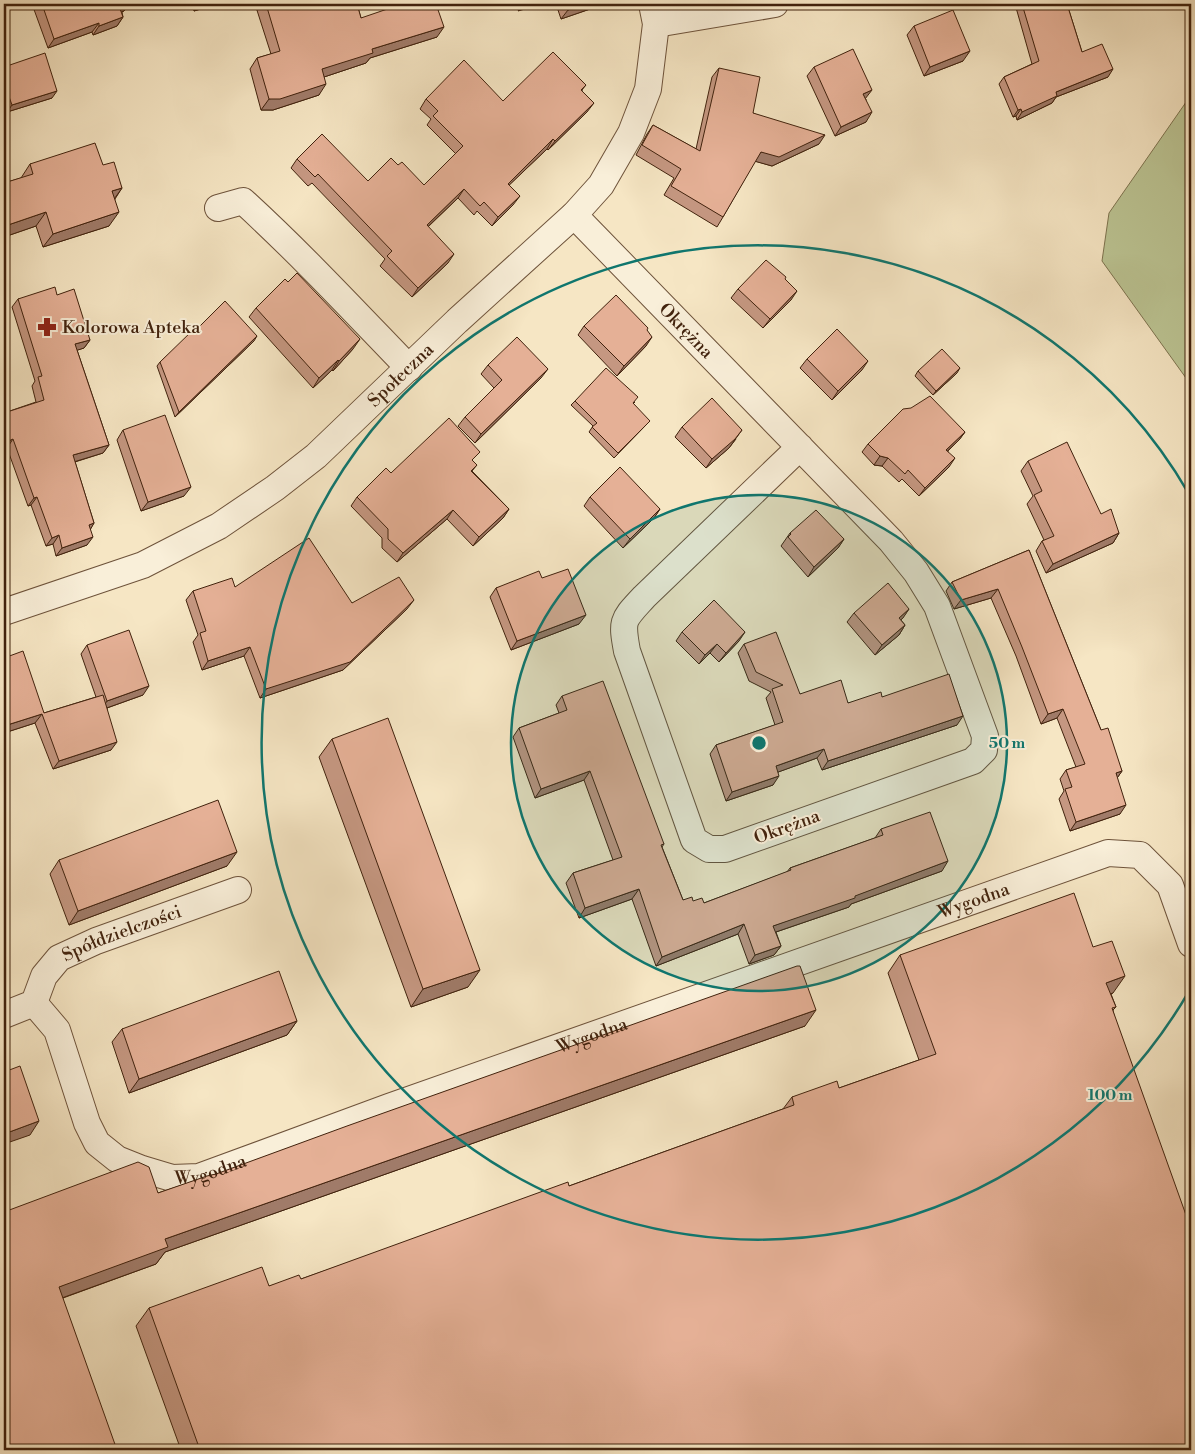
<svg xmlns="http://www.w3.org/2000/svg" width="1195" height="1454" font-family="'Libre Bodoni',serif">
<rect width="100%" height="100%" fill="#f6e6c4"/>
<filter id="stains"><feTurbulence type="fractalNoise" baseFrequency=".004" numOctaves="4"/><feColorMatrix values="0 0 0 0 .2 0 0 0 0 .09 0 0 0 0 .02 0 0 0 .5 -.17"/></filter>
<radialGradient id="worn" r=".72"><stop offset=".6" stop-color="#630" stop-opacity="0"/><stop offset="1" stop-color="#630" stop-opacity=".3"/></radialGradient>
<polygon fill="#bcc594" stroke="#7e7450" points="1191,95 1191,385 1102,261 1109,213"/>
<g fill="none" stroke-linecap="round" stroke-linejoin="round">
<g stroke="#6e533b" stroke-width="28">
<g id="street">
<polyline points="656,24 775,4"/>
<path d="M218,208l25,-7c58,53 112,111 166,167"/>
<path id="s1" d="M574,215l317,326 25,31 21,34 48,130 -1,14 -11,11 -248,88h-16l-15,-9 -67,-189c-6,-32 -4,-31 17,-54l156,-150"/>
<path id="s2" d="M4,612l139,-47 76,-39 56,-38 41,-32 141,-135 117,-106 27,-30 30,-52 17,-44 8,-65 -4,-20"/>
<path id="s3" d="M34,1003l23,27 30,93 10,20 20,16 25,10 30,9 27,-1 190,-70 719,-254 32,2 30,30 21,59"/>
<path id="s4" d="M4,1015l30,-12 10,-27 15,-18 37,-17 142,-51"/>
</g>
</g>
<use href="#street" stroke="#f9efd9" stroke-width="26"/>
</g>
<g fill="#c59781" stroke="#41220d">
<polygon points="32,4 129,4 124,11 122,12 123,17 117,26 93,35 92,32 48,48"/>
<polygon points="192,4 217,4 194,11"/>
<polygon points="255,4 357,4 361,18 437,37 370,58 366,63 324,77 319,95 273,110 261,110 250,69 257,58 271,54"/>
<polygon points="556,4 597,4 593,8 561,19"/>
<polygon points="1015,4 1067,4 1082,52 1108,77 1056,97 1052,103 1017,120 1016,116 1013,117 999,84 1004,77 1032,64"/>
<polygon points="914,26 963,61 924,76 907,35"/>
<polygon points="4,67 52,98 7,112 4,104"/>
<polygon points="814,67 866,99 866,122 835,136 807,76"/>
<polygon points="719,68 753,113 819,144 772,166 755,161 723,217 717,227 664,195 674,178 636,155 647,134 653,125 696,149 712,77"/>
<polygon points="586,85 582,90 587,112 548,150 547,149 509,185 513,205 492,226 477,211 474,215 458,198 428,227 448,263 412,297 380,266 385,259 312,183 308,186 291,168 297,159 368,181 398,165 424,185 456,154 427,125 431,119 420,109 426,99 503,101"/>
<polygon points="30,164 103,165 122,188 115,199 109,226 43,247 36,226 4,237 4,183 21,178"/>
<polygon points="785,279 791,300 763,328 731,298 738,289"/>
<polygon points="57,295 90,340 84,348 77,350 109,445 103,453 75,462 94,523 90,529 87,545 56,556 53,544 46,546 31,505 28,506 7,448 4,449 4,413 36,402 32,386 35,381 12,307 18,299"/>
<polygon points="256,308 353,349 333,371 332,370 313,388 249,317"/>
<polygon points="584,326 647,330 646,346 617,376 578,335"/>
<polygon points="194,332 254,341 175,417 157,366 160,362"/>
<polygon points="807,359 862,370 832,400 800,368"/>
<polygon points="488,365 541,378 475,443 458,426 465,417 494,388 481,374"/>
<polygon points="918,371 957,373 933,395 915,376"/>
<polygon points="575,401 635,402 633,404 646,425 614,458 589,432 593,426 571,405"/>
<polygon points="682,427 736,439 729,448 706,468 675,437"/>
<polygon points="123,430 184,496 141,511 117,440"/>
<polygon points="965,432 959,440 948,451 949,467 919,496 902,479 899,482 882,466 874,465 862,452 868,444"/>
<polygon points="473,461 477,465 472,471 509,509 503,518 473,546 447,519 397,562 382,548 382,538 351,506 357,497 391,473"/>
<polygon points="1028,461 1101,514 1119,533 1113,543 1046,573 1036,551 1042,541 1044,540 1027,504 1033,496 1021,471"/>
<polygon points="590,497 660,509 654,518 623,548 584,506"/>
<polygon points="790,533 844,539 838,548 808,577 781,546"/>
<polygon points="1029,550 1101,730 1122,771 1117,778 1120,814 1070,831 1059,799 1064,791 1060,779 1066,770 1076,767 1057,718 1041,724 1016,656 991,598 954,609 946,591 952,582"/>
<polygon points="542,578 579,624 511,650 490,597 496,588"/>
<polygon points="235,587 352,603 407,609 343,670 260,698 244,656 202,670 193,642 198,635 186,600 193,591"/>
<polygon points="909,609 901,620 905,625 899,635 875,655 847,622 854,613"/>
<polygon points="682,632 739,641 719,662 710,653 699,664 676,641"/>
<polygon points="744,644 800,694 848,703 882,697 957,725 822,770 817,758 778,772 773,785 726,801 710,754 716,745 775,725 766,698 771,692 749,681 738,653"/>
<polygon points="87,645 143,695 107,708 111,750 53,769 35,723 4,733 4,658 44,713 96,697 81,654"/>
<polygon points="562,696 664,844 662,847 683,900 704,903 787,872 790,868 875,838 881,829 942,871 851,904 849,907 776,932 781,946 774,955 749,964 738,934 656,966 632,899 579,918 566,883 573,873 613,860 584,780 535,798 513,737 519,728 559,713 556,705"/>
<polygon points="332,739 468,987 411,1007 319,757"/>
<polygon points="59,860 227,866 69,925 50,874"/>
<polygon points="1093,947 1113,993 1111,994 1116,1007 1113,1010 1191,1450 181,1450 136,1326 149,1308 269,1286 301,1279 569,1186 783,1109 792,1097 839,1088 919,1060 888,973 900,955"/>
<polygon points="297,1021 287,1035 129,1093 112,1042 122,1029"/>
<polygon points="805,1026 165,1252 156,1264 63,1298 4,1450 4,1212 158,1193 216,1174"/>
</g>
<g fill="#a07b69" stroke="#41220d">
<polygon points="125,4 129,4 124,11 113,15 119,6"/>
<polygon points="199,4 217,4 194,11"/>
<polygon points="523,4 542,4 518,11"/>
<polygon points="586,4 597,4 593,8 561,19 568,10"/>
<polygon points="123,17 117,26 93,35 99,26"/>
<polygon points="99,23 92,32 48,48 54,39"/>
<polygon points="444,27 437,37 370,58 366,63 315,80 322,69 372,49"/>
<polygon points="970,51 963,61 924,76 930,67"/>
<polygon points="1113,69 1108,77 1056,97 1052,103 1017,120 1022,112 1056,92"/>
<polygon points="326,84 319,95 273,110 261,110 269,99"/>
<polygon points="872,90 865,99 863,94"/>
<polygon points="57,91 52,98 7,112 12,105"/>
<polygon points="594,103 587,112 548,150 555,141"/>
<polygon points="1021,109 1016,116 1013,117 1018,110"/>
<polygon points="872,112 866,122 835,136 841,127"/>
<polygon points="825,135 819,144 772,166 754,161 761,152"/>
<polygon points="553,139 547,149 501,193 508,184"/>
<polygon points="122,188 112,202 112,191"/>
<polygon points="464,189 458,198 420,234 427,225"/>
<polygon points="520,196 513,205 492,226 498,217"/>
<polygon points="46,212 36,226 4,237 4,231 8,225"/>
<polygon points="119,212 109,226 43,247 53,234"/>
<polygon points="454,254 448,263 412,297 418,288"/>
<polygon points="797,291 791,300 763,328 770,319"/>
<polygon points="257,336 254,341 175,417 179,412"/>
<polygon points="652,337 646,346 617,376 624,366"/>
<polygon points="360,339 353,349 333,371 339,361"/>
<polygon points="90,340 84,348 69,353 75,344"/>
<polygon points="338,360 332,370 313,388 319,378"/>
<polygon points="868,361 862,370 832,400 838,391"/>
<polygon points="960,368 957,373 933,395 936,391"/>
<polygon points="548,369 541,378 475,443 481,434"/>
<polygon points="742,430 729,448 706,468 712,459"/>
<polygon points="965,432 959,440 940,458 946,450"/>
<polygon points="13,439 7,448 4,449 4,443"/>
<polygon points="109,445 103,453 67,464 73,455"/>
<polygon points="880,456 888,458 882,466 874,465"/>
<polygon points="955,458 949,467 919,496 925,488"/>
<polygon points="191,487 184,496 141,511 148,502"/>
<polygon points="37,497 31,505 28,506 34,498"/>
<polygon points="509,509 503,518 473,546 479,537"/>
<polygon points="660,509 654,518 623,548 630,539"/>
<polygon points="453,510 447,519 397,562 403,553"/>
<polygon points="94,523 89,532 89,525"/>
<polygon points="1119,533 1113,543 1046,573 1053,564"/>
<polygon points="59,535 53,544 46,546 52,538"/>
<polygon points="93,537 87,545 56,556 62,548"/>
<polygon points="844,539 838,548 808,577 814,567"/>
<polygon points="998,589 991,598 954,609 961,600"/>
<polygon points="414,600 407,609 343,670 260,698 266,689"/>
<polygon points="909,609 903,618 892,627 899,618"/>
<polygon points="586,615 579,624 511,650 517,641"/>
<polygon points="905,625 899,635 875,655 882,645"/>
<polygon points="745,632 739,641 719,662 726,653"/>
<polygon points="717,644 710,653 699,664 705,655"/>
<polygon points="250,647 244,656 202,670 208,661"/>
<polygon points="149,686 143,695 101,710 107,701"/>
<polygon points="1063,709 1057,718 1041,724 1048,714"/>
<polygon points="42,714 35,723 4,733 4,726"/>
<polygon points="963,716 957,725 822,770 828,761"/>
<polygon points="117,742 111,750 53,769 59,761"/>
<polygon points="824,749 817,758 770,775 776,766"/>
<polygon points="590,771 584,780 535,798 541,789"/>
<polygon points="1122,771 1115,781 1116,773"/>
<polygon points="779,776 773,785 726,801 732,792"/>
<polygon points="1126,805 1120,814 1070,831 1076,822"/>
<polygon points="237,852 227,866 69,925 78,911"/>
<polygon points="948,861 942,871 851,904 849,907 767,935 773,926"/>
<polygon points="639,889 632,899 579,918 585,908"/>
<polygon points="744,924 738,934 656,966 662,957"/>
<polygon points="781,946 774,955 749,964 755,955"/>
<polygon points="480,970 468,987 411,1007 423,989"/>
<polygon points="1125,976 1113,993 1094,1000 1106,983"/>
<polygon points="816,1010 805,1026 165,1252 156,1264 48,1303 59,1287 165,1239"/>
<polygon points="297,1021 287,1035 129,1093 139,1079"/>
<polygon points="39,1121 30,1135 4,1144 4,1134"/>
</g>
<g fill="#e5b096" stroke="#41220d">
<polygon points="42,4 125,4 119,6 123,17 99,26 99,23 54,39"/>
<polygon points="266,4 357,4 361,18 402,4 436,4 444,27 372,49 373,53 322,69 326,84 280,99 269,99 257,58 280,51"/>
<polygon points="566,4 586,4 568,10"/>
<polygon points="1022,4 1067,4 1082,52 1102,44 1113,69 1056,92 1057,96 1022,112 1021,109 1018,110 1004,77 1039,61"/>
<polygon points="953,10 970,51 930,67 914,26"/>
<polygon points="853,49 872,90 863,94 872,112 841,127 814,67"/>
<polygon points="553,52 586,85 581,90 594,103 555,141 553,139 508,184 520,196 498,217 484,202 480,206 464,189 427,225 454,254 418,288 387,256 392,251 318,174 315,177 297,159 322,134 368,181 391,158 398,165 402,162 424,185 463,146 433,116 438,111 426,99 464,60 503,101"/>
<polygon points="45,53 57,91 12,105 4,83 4,67"/>
<polygon points="719,68 760,77 753,113 825,135 779,157 761,152 723,217 671,186 681,169 642,145 653,125 700,151"/>
<polygon points="95,143 103,165 114,162 122,188 112,191 119,212 53,234 46,212 8,225 4,210 4,183 33,174 30,164"/>
<polygon points="766,260 786,277 785,279 797,291 770,319 738,289"/>
<polygon points="297,273 360,339 339,361 338,360 319,378 256,308 285,279 288,282"/>
<polygon points="55,287 57,295 74,289 90,340 75,344 109,445 73,455 94,523 89,525 93,537 62,548 59,535 52,538 37,497 34,498 13,439 4,443 4,413 44,400 38,377 42,376 18,299"/>
<polygon points="616,295 648,328 647,330 652,337 624,366 584,326"/>
<polygon points="225,301 257,336 179,412 160,362 193,330 194,332"/>
<polygon points="837,329 868,361 838,391 807,359"/>
<polygon points="517,337 548,369 481,434 465,417 502,380 488,365"/>
<polygon points="942,349 960,368 936,391 918,371"/>
<polygon points="606,368 638,397 633,403 650,421 618,453 592,427 597,423 575,401"/>
<polygon points="930,396 965,432 946,450 955,458 925,488 908,470 905,474 888,458 880,456 868,444 903,409 911,408"/>
<polygon points="712,398 742,430 735,439 712,459 682,427"/>
<polygon points="165,415 191,487 148,502 123,430"/>
<polygon points="449,418 480,452 472,460 477,465 471,471 509,509 479,537 453,510 403,553 388,539 388,529 357,497 386,468 391,473"/>
<polygon points="1067,442 1101,514 1111,509 1119,533 1053,564 1042,541 1054,536 1034,495 1042,491 1028,461"/>
<polygon points="620,467 660,509 630,539 590,497"/>
<polygon points="816,510 844,539 814,567 788,537 791,534 790,533"/>
<polygon points="309,538 352,603 399,577 414,600 350,662 266,689 250,647 208,661 200,633 206,631 193,591 232,578 235,587"/>
<polygon points="1029,550 1101,730 1108,728 1122,771 1116,773 1126,805 1076,822 1065,789 1072,787 1066,770 1085,764 1063,709 1048,714 1022,647 998,589 961,600 952,582"/>
<polygon points="568,569 586,615 517,641 496,588 539,571 542,578"/>
<polygon points="888,583 909,609 899,618 905,625 882,645 854,613"/>
<polygon points="714,600 745,632 726,653 717,644 705,655 682,632"/>
<polygon points="129,630 149,686 107,701 87,645"/>
<polygon points="776,632 800,694 841,680 848,703 881,692 882,697 949,674 963,716 828,761 824,749 776,766 779,776 732,792 716,745 783,722 772,689 783,685 756,672 744,644"/>
<polygon points="23,651 44,713 103,695 117,742 59,761 42,714 4,726 4,658"/>
<polygon points="603,681 664,844 661,845 683,900 692,897 693,901 702,898 704,903 791,870 790,868 883,835 881,829 930,812 948,861 855,896 855,898 773,926 781,946 755,955 744,924 662,957 639,889 585,908 573,873 622,857 590,771 541,789 519,728 567,710 562,696"/>
<polygon points="388,718 480,970 423,989 332,739"/>
<polygon points="218,800 237,852 78,911 59,860"/>
<polygon points="1074,893 1093,947 1112,941 1125,976 1106,983 1116,1007 1112,1008 1191,1229 1191,1450 200,1450 149,1308 262,1267 269,1286 299,1275 301,1279 568,1182 569,1186 794,1105 792,1097 837,1081 839,1088 936,1054 900,955"/>
<polygon points="797,966 800,966 816,1010 165,1239 168,1247 59,1287 117,1450 4,1450 4,1278 8,1276 4,1264 4,1212 138,1162 149,1167 158,1193 207,1176 216,1174 347,1126"/>
<polygon points="279,971 297,1021 139,1079 122,1029"/>
<polygon points="20,1066 39,1121 4,1134 4,1072"/>
</g>
<circle cx="759" cy="743" r="248" fill="#0f766e" fill-opacity=".12"/>
<g fill="none" stroke="#0f766e" stroke-width="2.5">
<circle cx="759" cy="743" r="248"/>
<path d="M1189 991A497 497 0 1 1 1189 494"/>
</g>
<defs>
<g id="pharmacy-bare" transform="scale(1.5)"><path d="M-2-6h4v4h4v4h-4v4h-4v-4h-4v-4h4Z" fill="#8f2418" stroke="#f9efd9" stroke-width="2.5" paint-order="stroke"/></g>
</defs>
<g fill-rule="evenodd">
<use href="#pharmacy-bare" x="47" y="327"/>
</g>
<g text-anchor="middle" dominant-baseline="central" stroke-width="4" stroke-linejoin="round" paint-order="stroke">
<g font-size="18" fill="#41220d" stroke="#f9efd9" text-anchor="start">
<text x="62" y="327">Kolorowa Apteka</text>
</g>
<g font-size="18" fill="#41220d" stroke="#f9efd9">
<text stroke="none"><textPath href="#s1" startOffset="161">Okrężna</textPath></text>
<text stroke="none"><textPath href="#s2" startOffset="469">Społeczna</textPath></text>
<text transform="translate(787 827) rotate(-20)">Okrężna</text>
<text stroke="none"><textPath href="#s3" startOffset="1089">Wygodna</textPath></text>
<text stroke="none"><textPath href="#s4" startOffset="152">Spółdzielczości</textPath></text>
<text stroke="none"><textPath href="#s3" startOffset="684">Wygodna</textPath></text>
<text stroke="none"><textPath href="#s3" startOffset="279">Wygodna</textPath></text>
</g>
</g>
<circle cx="759" cy="743" r="8" fill="#0f766e" stroke="#f9efd9" stroke-width="2.5"/>
<g font-size="15" text-anchor="middle" font-weight="bold" fill="#0f766e" stroke="#f9efd9" stroke-width="4" stroke-linejoin="round" paint-order="stroke">
<text x="1007" y="748">50 m</text>
<text x="1110" y="1100">100 m</text>
</g>
<rect width="1195" height="1454" fill="none" stroke="#f6e6c4" stroke-width="20"/>
<rect x="5" y="5" width="1185" height="1444" fill="none" stroke="#41220d" stroke-width="2.5"/>
<rect x="10" y="10" width="1175" height="1434" fill="none" stroke="#41220d"/>
<rect width="100%" height="100%" filter="url(#stains)"/>
<rect width="100%" height="100%" fill="url(#worn)"/>
</svg>
